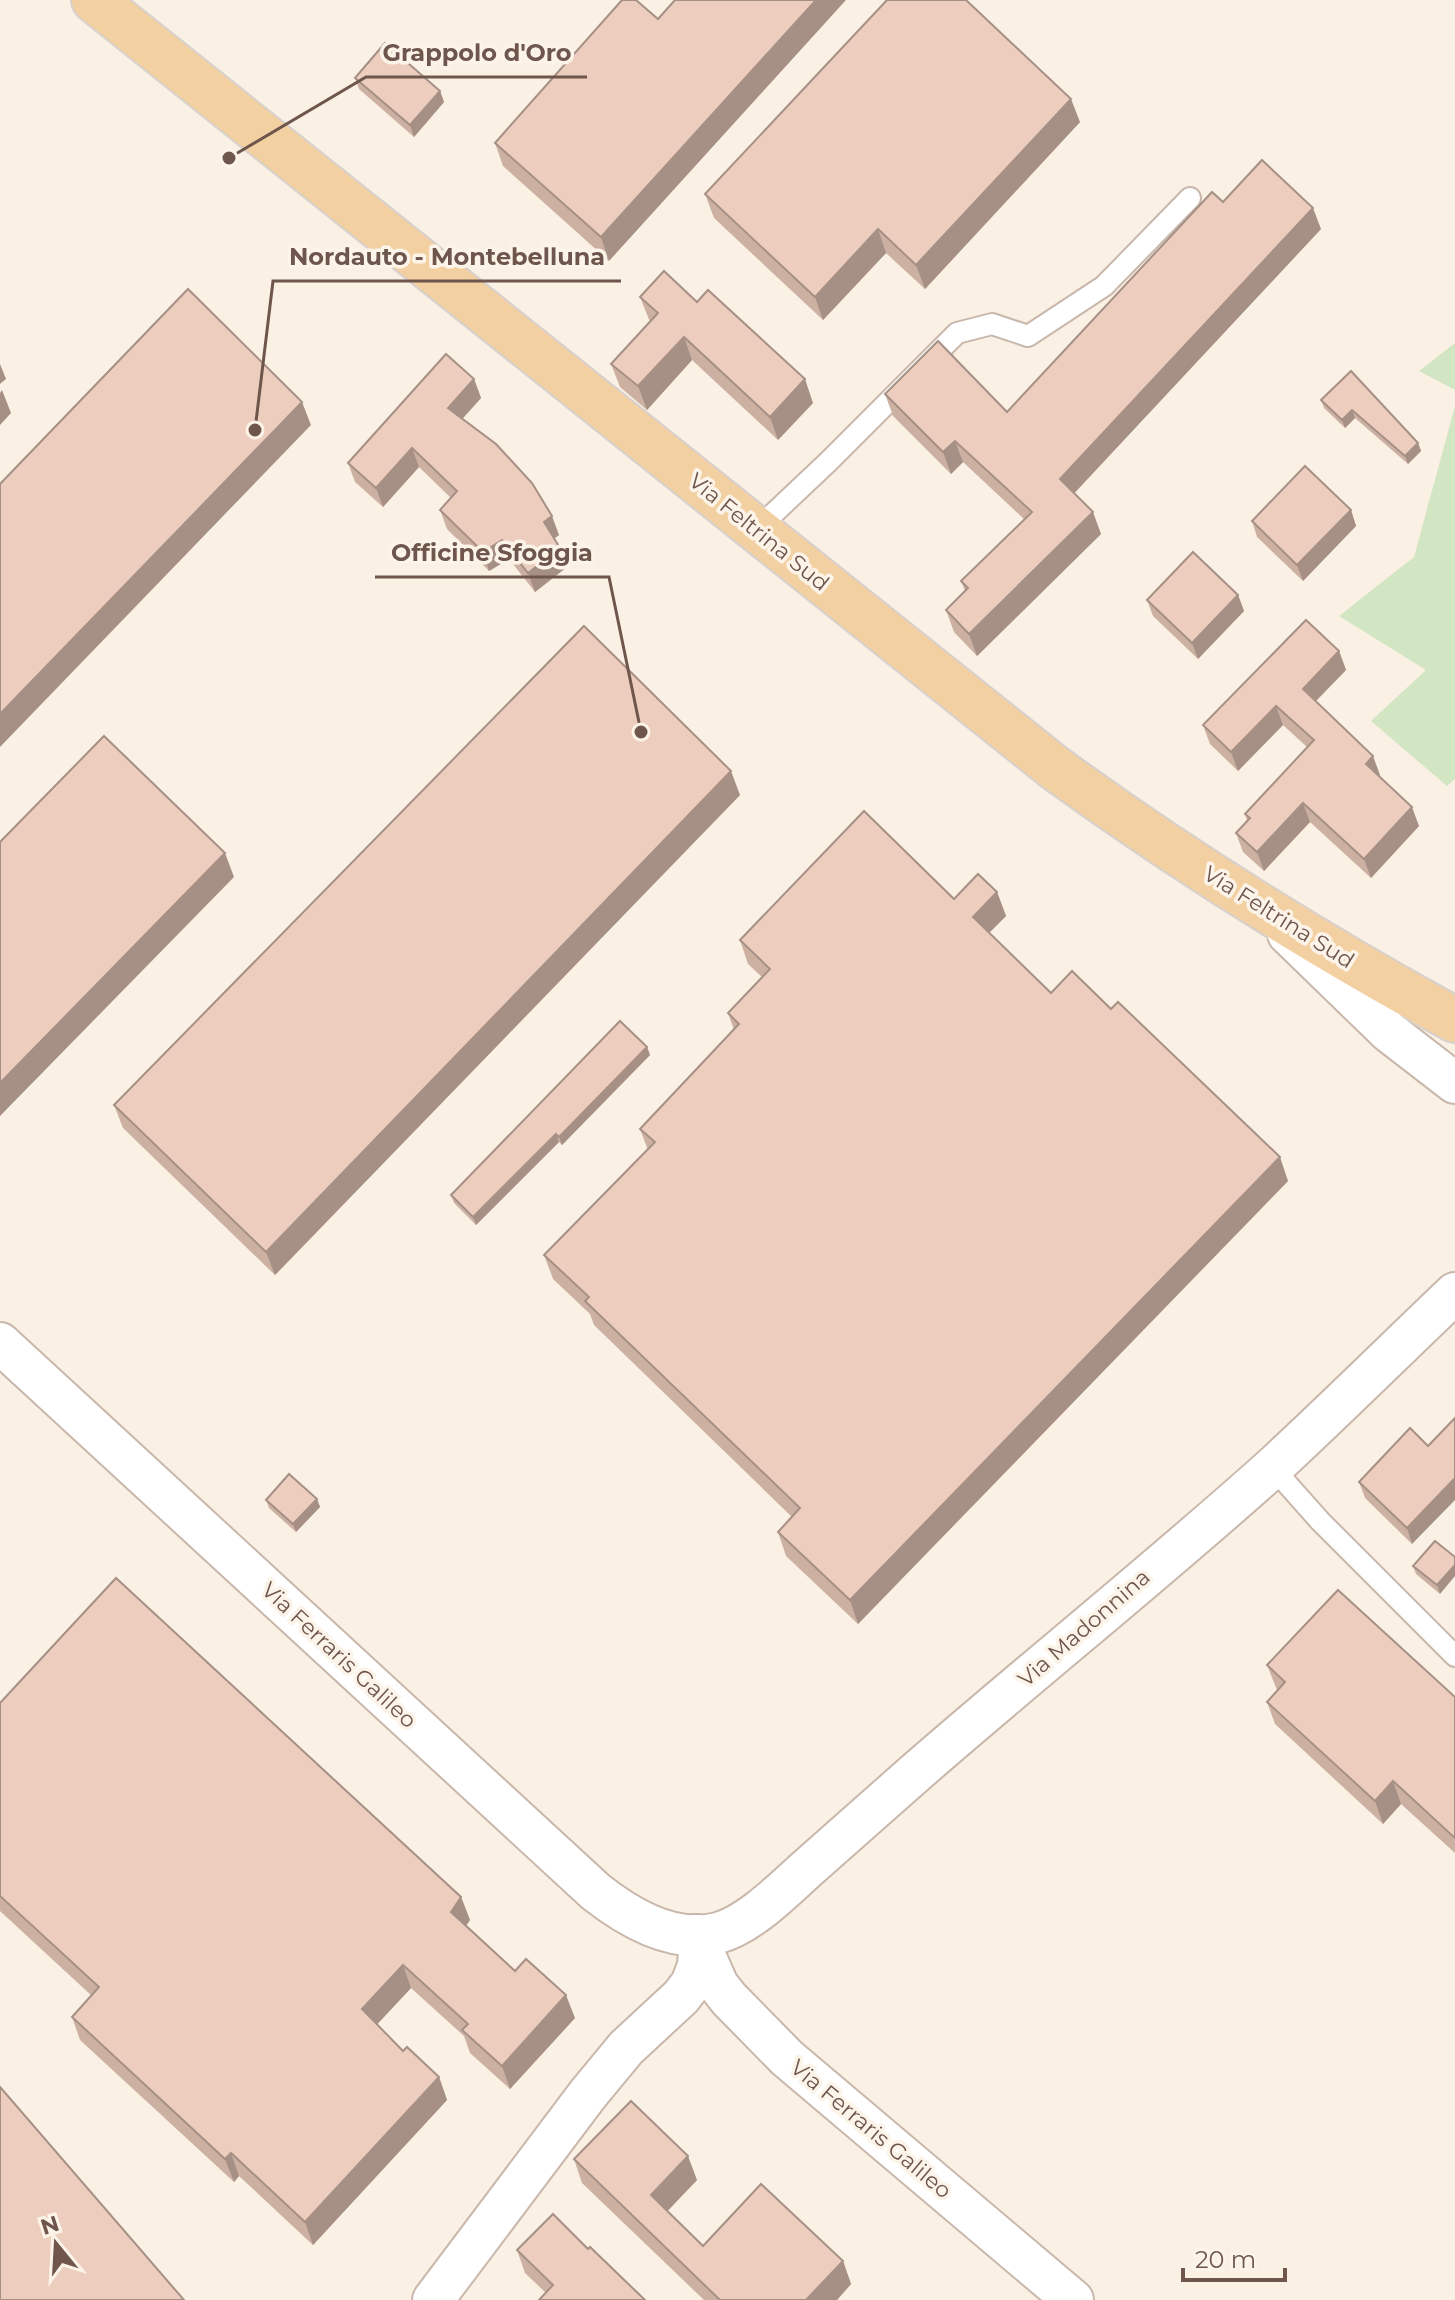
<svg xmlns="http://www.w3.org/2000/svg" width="1455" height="2300" font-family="Montserrat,sans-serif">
<rect width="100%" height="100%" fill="#faf0e3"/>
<g fill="#d3e6c3">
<polygon points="1455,343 1455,390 1419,371"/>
<polygon points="1455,406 1455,779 1447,786 1371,721 1426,670 1339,616 1414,557"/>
</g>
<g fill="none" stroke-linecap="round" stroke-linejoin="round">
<g stroke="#c9b7ab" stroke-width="24">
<g id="lane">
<polyline points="756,530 828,462 957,333 992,324 1028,336 1104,286 1190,198"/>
<polyline points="1272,1467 1320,1521 1455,1656"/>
</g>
</g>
<g stroke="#c9b7ab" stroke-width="44">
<g id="street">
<polyline points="1288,934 1389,1032 1455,1083"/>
<path d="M0,1343l596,549c33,26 78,52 122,41 33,-9 67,-45 92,-67 35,-31 69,-61 104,-92 118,-103 241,-201 358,-306 62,-57 122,-117 183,-175"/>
<polyline points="696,1935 718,1985 729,1999 787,2058 1073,2300"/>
<polyline points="433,2300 588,2094 626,2048 681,1997 691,1984 698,1966 699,1951 696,1935"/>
</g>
</g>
<g stroke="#d7d0cd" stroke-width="48">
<path id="primary" d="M94,0l961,768c128,93 261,176 400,252"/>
</g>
<use href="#lane" stroke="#fff" stroke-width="20"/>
<use href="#street" stroke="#fff" stroke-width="40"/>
<use href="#primary" stroke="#f3d0a1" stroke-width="44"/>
</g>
<g fill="#ccb1a3">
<polygon points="658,19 609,261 503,166 495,143"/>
<polygon points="355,78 440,91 444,102 414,137 359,89"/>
<polygon points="1080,122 925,289 886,253 823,320 714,218 705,194"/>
<polygon points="1223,202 1321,229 1074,493 1101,534 977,656 954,632 946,610 965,591 961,581 1024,519 963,462 951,474 893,416 885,394 1007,412"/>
<polygon points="640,297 697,302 813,403 778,440 692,360 647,410 620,387 611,364 650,322"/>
<polygon points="1351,371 1418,443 1421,451 1408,464 1355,418 1345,428 1324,408 1321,400"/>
<polygon points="474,379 481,398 462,419 559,535 554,538 560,548 567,567 535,592 509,559 489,571 447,529 440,510 451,498 419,467 383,507 355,482 348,463"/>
<polygon points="1351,510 1356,526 1303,581 1257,537 1252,521"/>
<polygon points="1238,595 1244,611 1198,659 1153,616 1147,600"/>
<polygon points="1339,651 1346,670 1316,701 1380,775 1379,776 1419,826 1371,878 1310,822 1264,871 1243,852 1236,833 1247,821 1245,814 1307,747 1283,725 1238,771 1210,744 1203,725"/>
<polygon points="740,795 275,1275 123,1128 114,1105"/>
<polygon points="997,892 1006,916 989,933 1051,993 1288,1181 858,1624 786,1556 778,1532 792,1517 594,1325 590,1314 553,1279 544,1255 648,1150 640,1129 734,1030 728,1013 762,977 748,964 740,940 954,899"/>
<polygon points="647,1047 650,1055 562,1145 559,1142 476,1225 454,1203 451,1195"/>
<polygon points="1428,1446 1412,1544 1365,1498 1359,1482"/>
<polygon points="317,1499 320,1507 296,1532 269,1508 266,1500"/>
<polygon points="1455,1557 1440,1594 1416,1574 1413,1566"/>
<polygon points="1267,1665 1455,1697 1455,1853 1401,1804 1383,1824 1275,1724 1267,1702 1277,1690"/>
<polygon points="0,1703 461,1897 470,1920 466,1926 515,1971 575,2018 510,2089 470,2053 464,2036 411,1988 377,2024 403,2051 439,2077 447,2100 313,2245 239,2176 234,2182 80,2040 72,2017 92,1996 0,1911"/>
<polygon points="574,2159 697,2180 667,2211 703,2246 843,2261 851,2284 837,2300 704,2300 582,2183"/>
<polygon points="588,2249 546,2293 525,2273 517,2250"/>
</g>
<g fill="#a69085">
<polygon points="816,0 846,0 609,261 601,237"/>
<polygon points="440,91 444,102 414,137 410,125"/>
<polygon points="1071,99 1080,122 925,289 916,265"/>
<polygon points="1313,208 1321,229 1068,500 1060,479"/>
<polygon points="878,229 886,253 823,320 815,297"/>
<polygon points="684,337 692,360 647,410 638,386"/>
<polygon points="0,364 6,379 0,384"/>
<polygon points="474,379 481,398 455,427 448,408"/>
<polygon points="805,379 813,403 778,440 770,417"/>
<polygon points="2,390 11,413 0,425 0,393"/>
<polygon points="302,402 311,425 0,747 0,714"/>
<polygon points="1352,410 1355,418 1345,428 1342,420"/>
<polygon points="955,441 963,462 951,474 943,452"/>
<polygon points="1418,443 1421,451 1408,464 1405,456"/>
<polygon points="412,448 419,467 383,507 376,488"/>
<polygon points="1351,510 1356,526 1303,581 1297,565"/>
<polygon points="1093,512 1101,534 977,656 969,634"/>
<polygon points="552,516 559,535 551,541 544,522"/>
<polygon points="502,540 509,559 489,571 483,552"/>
<polygon points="560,548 567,567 535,592 528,573"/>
<polygon points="1238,595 1244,611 1198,659 1192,643"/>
<polygon points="1339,651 1346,670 1309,708 1303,689"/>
<polygon points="1276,706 1283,725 1238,771 1231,752"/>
<polygon points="1373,756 1380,775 1373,783 1366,764"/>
<polygon points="731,771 740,795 275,1275 266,1252"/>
<polygon points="1303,803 1310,822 1264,871 1257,852"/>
<polygon points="1412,807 1419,826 1371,878 1364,859"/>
<polygon points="225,853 234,877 0,1116 0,1083"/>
<polygon points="997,892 1006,916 981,941 973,917"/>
<polygon points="647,1047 650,1055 562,1145 559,1137"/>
<polygon points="556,1134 559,1142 476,1225 473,1217"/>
<polygon points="1280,1157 1288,1181 858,1624 850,1600"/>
<polygon points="1455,1478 1455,1500 1412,1544 1407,1528"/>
<polygon points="317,1499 320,1507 296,1532 293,1524"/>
<polygon points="1455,1565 1455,1576 1440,1594 1437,1585"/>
<polygon points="1393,1781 1401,1804 1383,1824 1375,1801"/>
<polygon points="461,1897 470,1920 459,1935 451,1912"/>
<polygon points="403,1965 411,1988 370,2032 362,2009"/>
<polygon points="566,1995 575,2018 510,2089 502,2066"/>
<polygon points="439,2077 447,2100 313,2245 305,2222"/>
<polygon points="231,2153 239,2176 234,2182 225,2159"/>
<polygon points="688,2156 697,2180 660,2219 651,2195"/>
<polygon points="843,2261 851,2284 837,2300 806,2300"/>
</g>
<g fill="#edcebe" stroke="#a69085" stroke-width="2">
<polygon points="622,0 636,0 658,19 675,0 816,0 601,237 495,143"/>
<polygon points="887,0 966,0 1071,99 916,265 878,229 815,297 705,194"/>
<polygon points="385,43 440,91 410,125 355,78"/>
<polygon points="1262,160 1313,208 1060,479 1093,512 969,634 946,610 968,588 961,581 1032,512 955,441 943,452 885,394 938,341 1007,412 1212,192 1223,202"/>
<polygon points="664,271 697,302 708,290 805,379 770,417 684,337 638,386 611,364 658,313 640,297"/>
<polygon points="188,289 302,402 0,714 0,484"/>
<polygon points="446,354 474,379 448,408 496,444 532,483 552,516 544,522 560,548 528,573 502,540 483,552 440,510 457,491 412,448 376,488 348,463"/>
<polygon points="1351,371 1418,443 1405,456 1352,410 1342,420 1321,400"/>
<polygon points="1305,466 1351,510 1297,565 1252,521"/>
<polygon points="1193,552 1238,595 1192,643 1147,600"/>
<polygon points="1306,620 1339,651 1303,689 1373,756 1366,764 1412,807 1364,859 1303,803 1257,852 1236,833 1250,818 1245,814 1314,740 1276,706 1231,752 1203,725"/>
<polygon points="584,626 731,771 266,1252 114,1105"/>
<polygon points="104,736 225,853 0,1083 0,842"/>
<polygon points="864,811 954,899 978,874 997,892 973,917 1051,993 1072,971 1111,1009 1118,1002 1280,1157 850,1600 778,1532 800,1508 585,1301 589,1297 544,1255 655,1142 640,1129 739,1024 728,1013 770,969 740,940"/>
<polygon points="620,1021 647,1047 559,1137 556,1134 473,1217 451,1195"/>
<polygon points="1455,1418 1455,1478 1407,1528 1359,1482 1410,1428 1428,1446"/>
<polygon points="289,1474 317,1499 293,1524 266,1500"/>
<polygon points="1435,1541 1455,1557 1455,1565 1437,1585 1413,1566"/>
<polygon points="116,1578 461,1897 451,1912 515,1971 526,1959 566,1995 502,2066 462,2030 468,2024 403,1965 362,2009 403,2051 407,2047 439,2077 305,2222 231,2153 225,2159 72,2017 99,1987 0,1896 0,1703"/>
<polygon points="1338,1590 1455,1697 1455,1838 1393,1781 1375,1801 1267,1702 1285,1682 1267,1665"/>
<polygon points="0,2087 184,2300 0,2300"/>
<polygon points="631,2101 688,2156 651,2195 703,2246 761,2184 843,2261 806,2300 720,2300 574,2159"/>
<polygon points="553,2214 588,2249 590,2247 645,2300 539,2300 553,2285 517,2250"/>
</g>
<g text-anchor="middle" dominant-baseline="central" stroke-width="7" stroke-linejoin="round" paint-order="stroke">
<g font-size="22" fill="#6f564c" stroke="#fdf4e9">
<text transform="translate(759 532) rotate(39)">Via Feltrina Sud</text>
<text transform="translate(1279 917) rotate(32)">Via Feltrina Sud</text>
<text transform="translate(1084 1628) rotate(-41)">Via Madonnina</text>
<text transform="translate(339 1655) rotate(43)">Via Ferraris Galileo</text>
<text transform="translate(871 2129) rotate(40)">Via Ferraris Galileo</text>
</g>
</g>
<path fill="none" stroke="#6f564c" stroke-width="3" d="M229 158L366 77H587M255 430L273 281H621M641 732L609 577H375"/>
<g fill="#6f564c" stroke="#fdf4e9" stroke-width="3">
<circle cx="229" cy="158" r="8"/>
<circle cx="255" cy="430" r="8"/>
<circle cx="641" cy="732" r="8"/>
</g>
<g font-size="24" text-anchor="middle" font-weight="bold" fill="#6f564c" stroke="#fdf4e9" stroke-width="7" stroke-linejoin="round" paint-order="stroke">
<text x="477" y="61">Grappolo d'Oro</text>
<text x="447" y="265">Nordauto - Montebelluna</text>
<text x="492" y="561">Officine Sfoggia</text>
</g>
<g transform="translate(56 2244) rotate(342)" stroke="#fdf4e9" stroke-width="6" paint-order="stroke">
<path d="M0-6L14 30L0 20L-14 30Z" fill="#6f564c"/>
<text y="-12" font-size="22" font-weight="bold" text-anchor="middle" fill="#6f564c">N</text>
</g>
<path d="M1183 2268v12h102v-12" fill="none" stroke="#6f564c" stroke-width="4"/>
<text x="1195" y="2268" font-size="24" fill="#6f564c" stroke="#fdf4e9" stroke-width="6" paint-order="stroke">20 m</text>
</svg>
